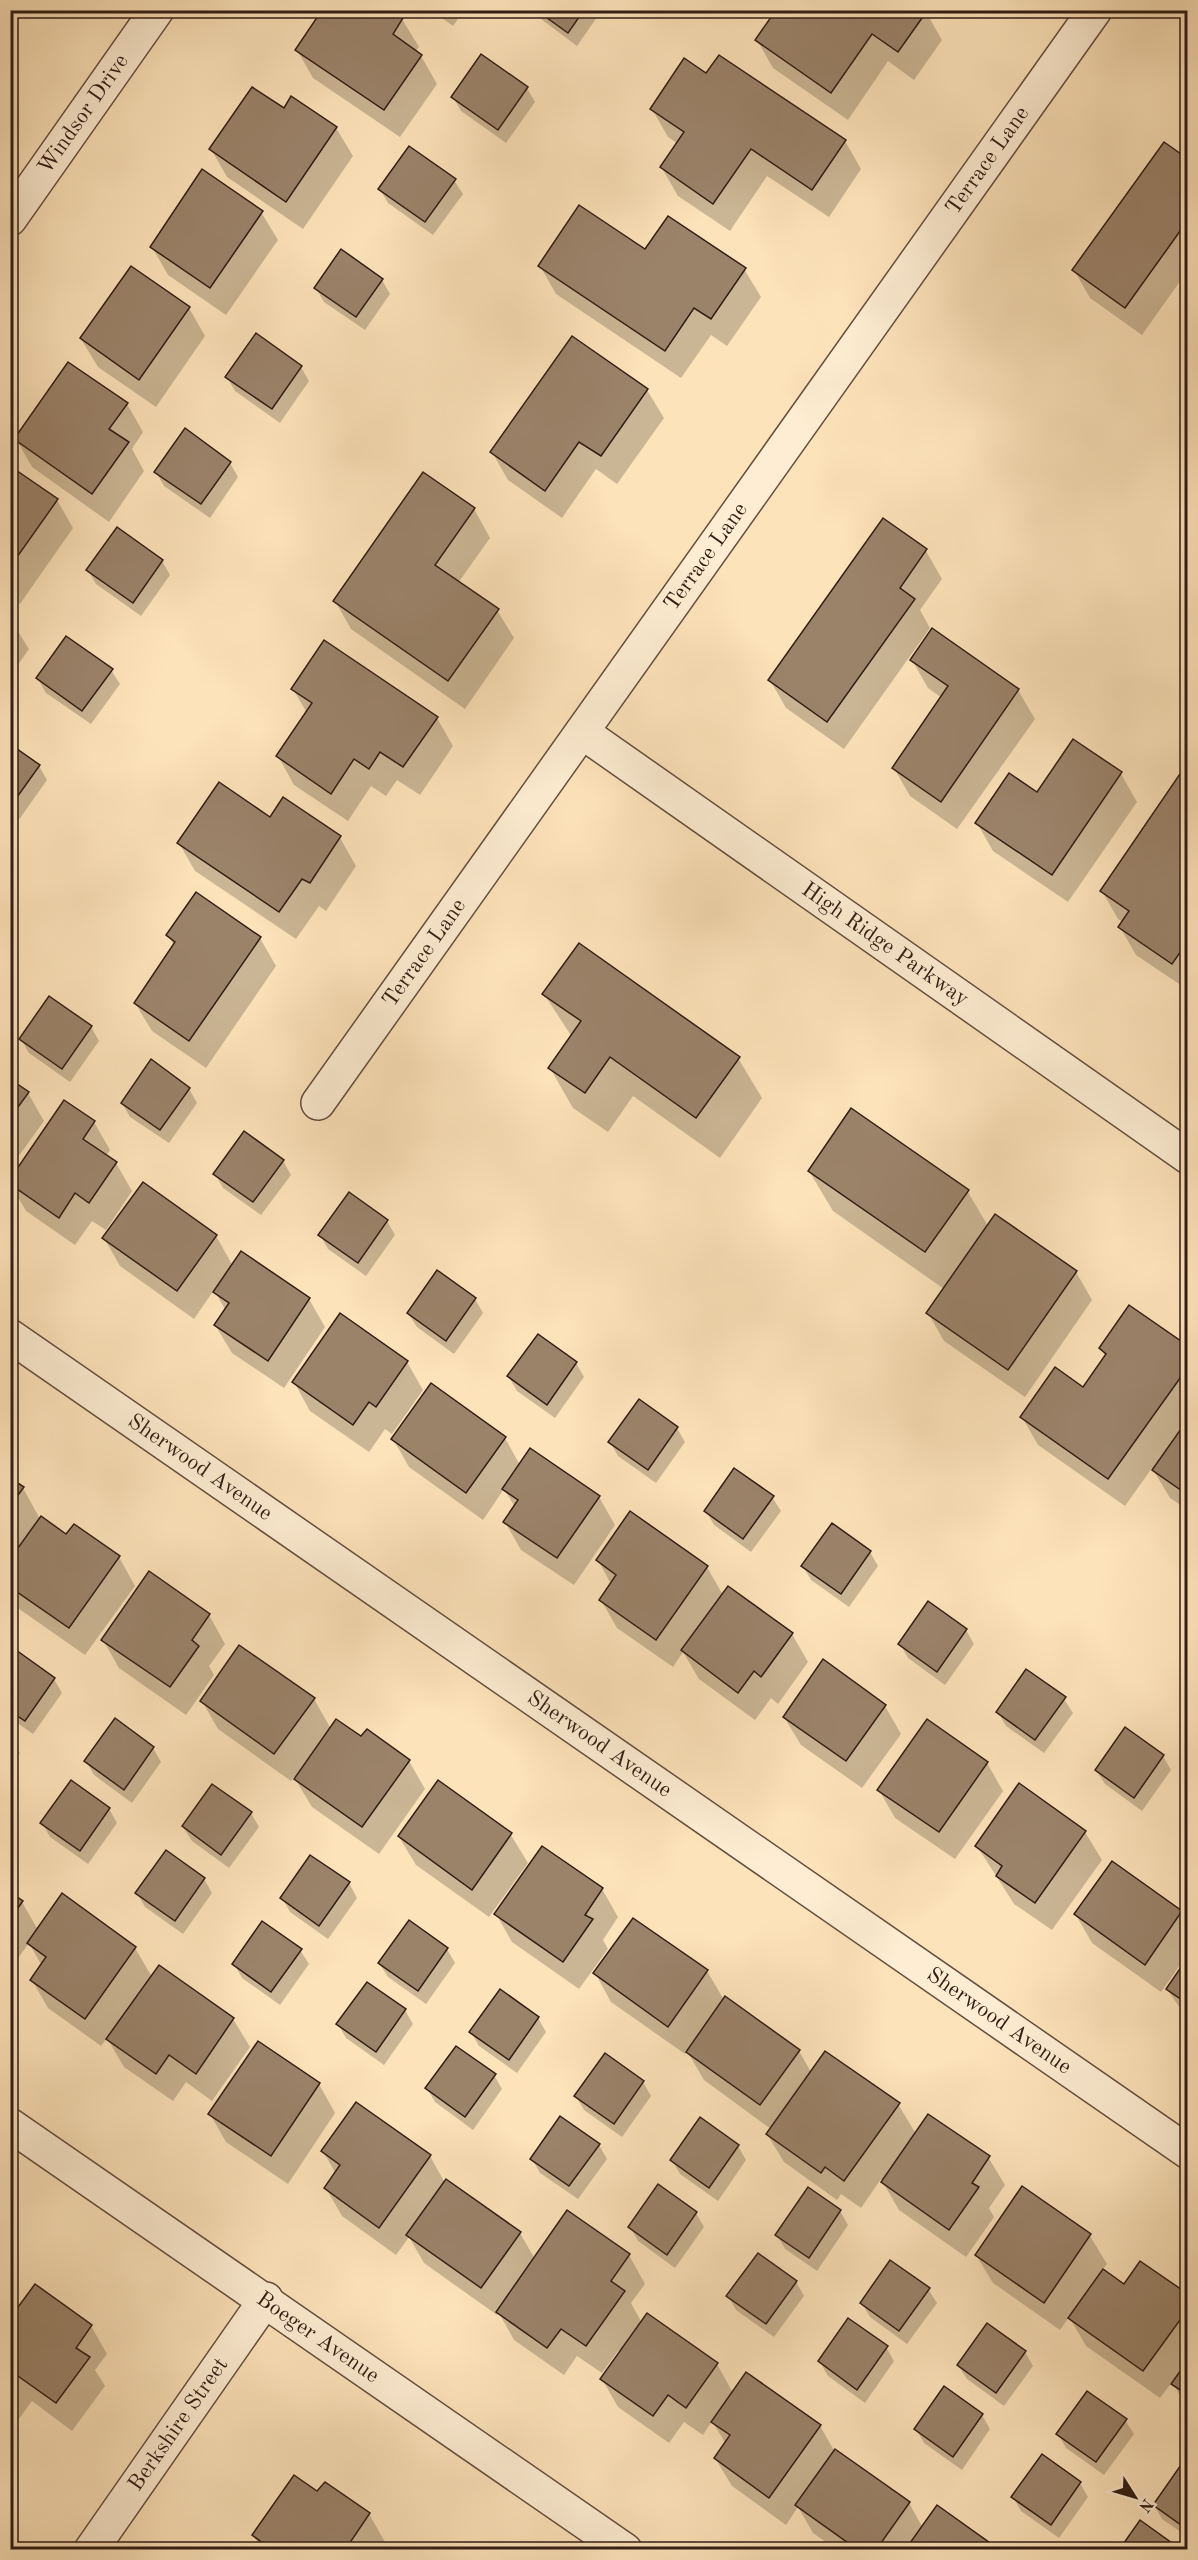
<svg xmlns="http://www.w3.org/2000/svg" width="1198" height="2560" font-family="'Old Standard TT',serif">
<rect width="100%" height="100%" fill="#fde3ba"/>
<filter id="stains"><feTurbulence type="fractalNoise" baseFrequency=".00333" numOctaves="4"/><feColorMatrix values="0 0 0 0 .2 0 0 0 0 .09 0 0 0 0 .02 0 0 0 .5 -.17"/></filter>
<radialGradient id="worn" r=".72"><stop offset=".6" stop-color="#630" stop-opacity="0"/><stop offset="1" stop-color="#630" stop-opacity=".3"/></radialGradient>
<g fill="#0003">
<polygon points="389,10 402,19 419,47 415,52 421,56 437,84 400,137 313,78 297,50"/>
<polygon points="431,10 464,10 453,26"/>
<polygon points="529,10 602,10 577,46"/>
<polygon points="926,12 942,40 914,80 888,61 848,120 773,68 757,40"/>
<polygon points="10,23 18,36 10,46"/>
<polygon points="706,75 845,141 861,169 829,217 767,176 730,231 678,196 662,168 678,144 668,137 652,109"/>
<polygon points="527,88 535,102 506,143 461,111 453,97"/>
<polygon points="292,98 336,128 353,156 303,229 227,177 211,149 284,110"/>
<polygon points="1188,161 1188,270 1142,335 1090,298 1074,270"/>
<polygon points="454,180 463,194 433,235 388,203 380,189"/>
<polygon points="261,212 278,240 226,315 168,275 152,247"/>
<polygon points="645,251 744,269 761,297 727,346 711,335 681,378 556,294 540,266"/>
<polygon points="382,280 390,294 365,330 324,302 316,288"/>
<polygon points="189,308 205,336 156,407 98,367 81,339"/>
<polygon points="256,335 301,367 309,381 280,423 235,391 227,377"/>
<polygon points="647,390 664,418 617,484 596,469 562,518 508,480 492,452"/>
<polygon points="127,404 143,432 132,449 144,471 109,522 32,467 16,439"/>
<polygon points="230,463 238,477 210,518 164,486 156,472"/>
<polygon points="10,467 57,500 73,528 20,604 10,597"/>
<polygon points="474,509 490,538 458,583 497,610 514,638 465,709 351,629 335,601"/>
<polygon points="926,551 942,579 920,610 930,628 844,749 786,708 770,680"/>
<polygon points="162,561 170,575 141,616 96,584 88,570"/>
<polygon points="10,619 29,649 10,676"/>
<polygon points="932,631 1018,690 1035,719 957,829 910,796 894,768 942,698 928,688 912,660"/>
<polygon points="111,670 120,684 91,724 46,693 38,679"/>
<polygon points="293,689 437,718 453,746 420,795 397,780 386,796 371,786 348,821 294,785 278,756 307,713"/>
<polygon points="10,746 39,766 47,780 18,821 10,816"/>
<polygon points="1188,772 1188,990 1136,955 1120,927 1123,922 1118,919 1102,891"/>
<polygon points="1121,774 1137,802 1068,902 993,851 977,823 1037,794"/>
<polygon points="284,799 340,838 356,866 326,911 319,906 296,939 195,871 179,843 271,819"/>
<polygon points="168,935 260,938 276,966 206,1068 152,1031 135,1003 174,946"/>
<polygon points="544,994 738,1058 762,1098 720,1158 633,1096 608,1132 573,1108 550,1068 572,1037"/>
<polygon points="91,1027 99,1041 70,1082 29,1053 21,1039"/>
<polygon points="10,1080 28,1093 44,1121 10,1168"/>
<polygon points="189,1089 197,1103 169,1143 130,1117 122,1103"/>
<polygon points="94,1122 110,1150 106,1156 116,1163 132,1191 106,1230 92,1221 75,1245 26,1211 10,1184"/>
<polygon points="283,1161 291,1175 261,1215 223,1188 215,1174"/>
<polygon points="809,1171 968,1192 988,1226 1076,1272 1092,1300 1025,1397 944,1341 928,1313 944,1289 833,1211"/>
<polygon points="387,1221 395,1235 366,1276 328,1249 320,1235"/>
<polygon points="216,1236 233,1266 309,1299 325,1327 284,1388 232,1353 215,1325 226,1311 214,1290 194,1319 120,1266 104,1238"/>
<polygon points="475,1299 483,1313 454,1354 417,1327 408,1313"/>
<polygon points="1101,1348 1188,1348 1188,1510 1170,1498 1152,1468 1125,1506 1038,1445 1022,1417 1083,1389 1106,1357"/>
<polygon points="407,1362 423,1390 392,1434 385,1429 369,1452 310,1411 294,1382"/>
<polygon points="576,1363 584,1377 555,1418 517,1391 509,1377"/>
<polygon points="677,1428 685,1442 656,1483 618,1456 610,1442"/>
<polygon points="505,1438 520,1465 599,1497 615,1525 574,1585 521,1550 505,1522 515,1507 504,1489 483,1520 409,1467 393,1439"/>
<polygon points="10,1479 23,1488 40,1519 66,1536 119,1557 135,1586 85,1655 15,1606 10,1598"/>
<polygon points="772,1497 781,1511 751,1552 714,1525 706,1511"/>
<polygon points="870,1552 878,1566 849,1607 811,1580 803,1566"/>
<polygon points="598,1560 707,1567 723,1595 792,1634 808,1662 778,1704 771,1698 755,1720 699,1679 683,1652 673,1667 617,1628 601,1600 611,1584"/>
<polygon points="209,1615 225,1644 209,1666 214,1675 186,1715 119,1668 103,1640"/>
<polygon points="966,1630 974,1644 945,1685 908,1658 900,1644"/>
<polygon points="10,1660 54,1679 62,1693 33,1734 10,1718"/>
<polygon points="314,1699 331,1729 362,1738 409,1761 425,1789 379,1854 312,1807 294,1777 291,1781 218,1729 202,1701"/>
<polygon points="1064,1699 1073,1713 1044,1753 1006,1726 998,1712"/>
<polygon points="885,1706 901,1734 862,1788 801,1745 784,1717"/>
<polygon points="10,1738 20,1753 10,1766"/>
<polygon points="153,1748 161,1762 132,1803 94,1775 86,1761"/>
<polygon points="1163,1756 1171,1770 1142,1811 1105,1784 1096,1770"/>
<polygon points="987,1763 1003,1791 955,1859 895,1818 879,1790"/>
<polygon points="438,1782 511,1835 528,1863 489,1917 416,1865 399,1837"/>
<polygon points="1019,1786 1085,1832 1102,1860 1052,1930 1014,1904 977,1846"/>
<polygon points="109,1809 117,1823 88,1864 50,1837 42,1823"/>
<polygon points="251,1813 259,1827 229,1868 192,1841 183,1827"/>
<polygon points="204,1879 212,1893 183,1934 145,1907 137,1893"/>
<polygon points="349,1883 357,1898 328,1939 290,1912 282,1898"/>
<polygon points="602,1889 618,1917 603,1940 608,1949 579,1989 512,1942 496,1914"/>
<polygon points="10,1894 22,1902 38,1930 135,1948 152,1977 159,1967 233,2019 250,2047 212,2101 186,2082 173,2101 124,2067 107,2038 101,2046 48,2008 32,1980 42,1966 29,1943 10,1969"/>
<polygon points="1181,1912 1188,1923 1188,1954 1161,1992 1092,1943 1076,1915"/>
<polygon points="447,1949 455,1963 426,2004 388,1977 379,1963"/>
<polygon points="300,1950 309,1964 280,2005 242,1978 234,1964"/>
<polygon points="1188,1960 1188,2020 1167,1989"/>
<polygon points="707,1971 724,2000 799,2051 811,2072 898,2104 916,2134 988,2157 1005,2185 989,2208 994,2217 966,2257 899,2210 881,2179 861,2208 841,2194 837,2200 784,2162 767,2134 771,2129 704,2080 687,2051 685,2054 611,2002 595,1973"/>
<polygon points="405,2010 413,2024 384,2065 346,2038 338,2024"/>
<polygon points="538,2018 546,2032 517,2073 479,2046 471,2032"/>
<polygon points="494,2075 502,2089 473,2130 435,2102 427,2088"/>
<polygon points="643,2082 651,2096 622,2137 584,2110 576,2096"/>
<polygon points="319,2084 335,2113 288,2184 226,2142 210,2114"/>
<polygon points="599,2145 607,2159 578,2199 540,2173 532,2159"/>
<polygon points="738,2146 746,2160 718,2201 680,2174 672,2160"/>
<polygon points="323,2151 430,2156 445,2183 520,2233 535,2259 629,2255 645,2284 631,2303 642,2323 717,2364 733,2393 820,2426 835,2452 909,2503 923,2528 997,2550 837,2550 813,2533 798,2507 786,2525 732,2486 715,2458 726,2444 712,2421 703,2435 684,2422 669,2443 618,2407 602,2379 621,2353 618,2351 602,2373 577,2356 564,2375 514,2340 499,2313 497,2315 424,2263 409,2237 396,2255 342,2216 326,2188 336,2174"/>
<polygon points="1023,2188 1090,2236 1107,2264 1102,2270 1124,2286 1188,2296 1188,2409 1172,2382 1160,2398 1086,2346 1069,2317 1060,2330 993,2283 976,2255"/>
<polygon points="840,2211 848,2225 817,2271 785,2249 777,2235"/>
<polygon points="696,2213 704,2227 675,2268 638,2241 630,2227"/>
<polygon points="796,2282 804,2296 774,2337 736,2310 728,2296"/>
<polygon points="928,2289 937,2303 907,2344 870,2317 862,2303"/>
<polygon points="10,2321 91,2326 107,2354 95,2370 105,2386 72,2431 32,2401 10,2431"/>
<polygon points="886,2347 894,2361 865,2403 828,2376 820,2362"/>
<polygon points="1025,2352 1033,2366 1004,2406 967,2379 958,2365"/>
<polygon points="982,2415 990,2429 962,2470 924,2443 916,2429"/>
<polygon points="1125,2420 1134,2434 1104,2475 1066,2448 1058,2434"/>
<polygon points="1188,2467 1188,2537 1162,2519 1154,2505"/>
<polygon points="1080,2483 1088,2497 1059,2538 1021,2511 1013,2497"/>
<polygon points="325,2484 369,2514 385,2542 380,2550 262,2550 254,2536 318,2493"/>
</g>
<g fill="#9b836a" stroke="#311c14" stroke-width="1.5">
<polygon points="322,10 392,10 403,18 393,34 422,55 384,110 295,50"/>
<polygon points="536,10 584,10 568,33"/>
<polygon points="776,10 926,10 927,11 898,52 872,34 831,93 755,40"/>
<polygon points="481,54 528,87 498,130 451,97"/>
<polygon points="719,55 846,140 812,190 751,149 713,204 660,167 684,132 650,109 684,58 706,73"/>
<polygon points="252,87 284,108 291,96 337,127 286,202 209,149"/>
<polygon points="1164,142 1188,159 1188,220 1125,308 1072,270"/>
<polygon points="409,146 456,179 425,222 378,189"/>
<polygon points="202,169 263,211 210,288 150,247"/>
<polygon points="579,205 645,249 668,216 746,268 711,319 694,308 665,351 538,266"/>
<polygon points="341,249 383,279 356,317 314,288"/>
<polygon points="131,266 190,307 139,380 80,338"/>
<polygon points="256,333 302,366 272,409 225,377"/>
<polygon points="572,336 648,389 601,456 579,442 545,491 490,452"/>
<polygon points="68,362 128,403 109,429 129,442 92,494 14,439"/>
<polygon points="185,428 231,462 201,504 154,472"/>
<polygon points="10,466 58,499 10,567"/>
<polygon points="423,472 475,508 435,565 499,609 448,681 333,601"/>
<polygon points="883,518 927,549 900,588 915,599 827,722 768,680"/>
<polygon points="117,527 163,560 133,603 86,570"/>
<polygon points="932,628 1019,689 941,802 892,768 948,686 910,660"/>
<polygon points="66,636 113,669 82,711 36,678"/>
<polygon points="324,640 438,717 403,767 380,752 369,769 354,759 331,794 276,756 312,703 291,689"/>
<polygon points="1073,739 1122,772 1052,875 975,823 1009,773 1037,792"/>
<polygon points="10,744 40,765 10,807"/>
<polygon points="1184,768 1188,771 1188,941 1172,964 1118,927 1129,911 1100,891"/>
<polygon points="219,782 270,817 283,797 341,836 310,883 302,879 279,912 177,843"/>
<polygon points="196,892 261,937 189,1041 134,1003 175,942 166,935"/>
<polygon points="579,943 740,1057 696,1118 610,1057 585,1093 548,1068 581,1021 542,994"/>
<polygon points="49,996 92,1026 62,1069 19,1039"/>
<polygon points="151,1059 190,1088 160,1130 121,1103"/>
<polygon points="10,1079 29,1092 10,1118"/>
<polygon points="64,1100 95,1121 83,1139 117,1162 89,1203 75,1193 59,1218 10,1184 10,1179"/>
<polygon points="851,1108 969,1190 925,1252 808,1171"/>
<polygon points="244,1131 284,1160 253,1202 213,1174"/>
<polygon points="143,1182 217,1235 177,1291 102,1238"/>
<polygon points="349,1192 388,1220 358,1263 318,1235"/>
<polygon points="995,1214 1077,1271 1008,1370 926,1313"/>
<polygon points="241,1251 310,1298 268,1361 214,1325 229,1303 213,1292"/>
<polygon points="437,1270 476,1298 446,1341 407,1313"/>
<polygon points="1129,1305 1188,1346 1188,1367 1108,1479 1020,1417 1055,1367 1083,1387 1106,1354 1099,1348"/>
<polygon points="340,1313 408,1361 376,1407 369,1402 353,1425 292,1382"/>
<polygon points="538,1334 577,1362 547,1405 507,1376"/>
<polygon points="431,1383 506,1437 466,1493 391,1439"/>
<polygon points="639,1399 678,1427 648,1470 608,1442"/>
<polygon points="1188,1419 1188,1495 1152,1470"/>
<polygon points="530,1448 600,1496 557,1558 503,1522 518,1500 502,1489"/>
<polygon points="734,1468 774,1496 743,1539 704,1511"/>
<polygon points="10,1478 24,1487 10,1506"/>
<polygon points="630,1511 708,1566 656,1640 599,1600 616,1575 596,1560"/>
<polygon points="41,1516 66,1534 74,1524 120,1556 69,1628 10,1587 10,1559"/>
<polygon points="832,1523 871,1551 841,1594 801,1566"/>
<polygon points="149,1571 210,1614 192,1640 199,1646 170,1687 101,1640"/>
<polygon points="728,1586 793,1633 761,1677 754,1671 738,1693 681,1650"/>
<polygon points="928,1601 967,1629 937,1672 898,1644"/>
<polygon points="239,1645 315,1698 274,1754 200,1701"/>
<polygon points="16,1650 55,1678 25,1721 10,1711 10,1658"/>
<polygon points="823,1659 886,1705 846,1761 783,1717"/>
<polygon points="1026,1669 1066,1697 1035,1740 996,1712"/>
<polygon points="115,1718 154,1747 124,1790 84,1761"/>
<polygon points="336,1719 361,1736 367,1729 410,1760 362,1827 294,1779"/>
<polygon points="927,1719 988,1762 939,1832 877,1790"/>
<polygon points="1125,1727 1164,1755 1134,1798 1095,1770"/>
<polygon points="71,1780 110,1808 80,1851 40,1823"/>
<polygon points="438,1780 512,1833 472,1890 398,1836"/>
<polygon points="1019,1783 1086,1831 1035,1903 996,1876 1002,1866 975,1846"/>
<polygon points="212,1784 252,1812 221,1855 182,1826"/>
<polygon points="542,1846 603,1888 585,1915 593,1919 563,1962 494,1914"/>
<polygon points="166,1850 205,1878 175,1921 135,1893"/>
<polygon points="310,1855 350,1882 319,1926 280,1898"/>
<polygon points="1112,1861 1182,1911 1145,1965 1074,1914"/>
<polygon points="10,1892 23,1901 10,1919"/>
<polygon points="62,1893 136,1947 85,2019 30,1980 46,1957 27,1943"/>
<polygon points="633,1918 708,1970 668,2027 593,1973"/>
<polygon points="409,1920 448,1948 418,1991 378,1963"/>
<polygon points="262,1921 302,1949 271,1992 232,1964"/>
<polygon points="1188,1957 1188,2004 1166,1989"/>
<polygon points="159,1965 234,2018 196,2074 169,2055 156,2074 106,2039"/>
<polygon points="367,1982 406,2009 376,2052 336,2024"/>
<polygon points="500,1989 539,2017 509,2060 469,2032"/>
<polygon points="725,1996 800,2050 760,2105 686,2052"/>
<polygon points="258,2041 320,2083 271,2156 208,2114"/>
<polygon points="456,2046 496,2074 465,2117 425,2088"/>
<polygon points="825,2051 900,2103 844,2181 825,2167 821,2173 766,2134"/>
<polygon points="605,2053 644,2081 614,2124 574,2096"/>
<polygon points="356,2102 431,2155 379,2228 324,2188 340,2165 321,2151"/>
<polygon points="928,2114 990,2156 972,2183 979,2187 949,2230 881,2182"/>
<polygon points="560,2116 600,2144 569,2186 530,2159"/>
<polygon points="700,2117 739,2145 709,2188 670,2160"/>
<polygon points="446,2179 521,2232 481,2288 406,2235"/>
<polygon points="658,2184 697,2212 667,2255 628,2227"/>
<polygon points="1022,2186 1091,2234 1044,2303 975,2255"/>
<polygon points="808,2187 841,2210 809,2258 775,2235"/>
<polygon points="567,2210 630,2254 611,2281 625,2291 586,2346 561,2329 547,2348 496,2312"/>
<polygon points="758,2253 797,2281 766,2324 726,2296"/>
<polygon points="890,2260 930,2288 899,2331 860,2303"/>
<polygon points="1140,2261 1188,2294 1188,2309 1143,2371 1068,2318 1103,2269 1124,2284"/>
<polygon points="35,2284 92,2325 76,2348 90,2357 56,2403 15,2374 10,2381 10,2318"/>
<polygon points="647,2313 718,2363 686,2408 668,2395 653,2416 600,2379"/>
<polygon points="848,2318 888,2346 857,2390 818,2361"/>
<polygon points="987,2323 1026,2351 996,2393 957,2365"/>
<polygon points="1188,2360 1188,2395 1171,2384"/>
<polygon points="746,2372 821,2425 769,2498 714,2458 730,2435 711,2422"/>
<polygon points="944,2386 983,2414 953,2457 914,2429"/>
<polygon points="1087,2391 1127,2419 1096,2462 1056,2434"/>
<polygon points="835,2449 910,2502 876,2550 858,2550 795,2505"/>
<polygon points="1042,2454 1081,2482 1051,2525 1011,2497"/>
<polygon points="1183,2462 1188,2465 1188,2530 1153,2505"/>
<polygon points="294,2475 317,2491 325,2482 370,2513 345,2550 272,2550 252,2535"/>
<polygon points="937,2505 1000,2550 905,2550"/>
<polygon points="1140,2520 1179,2548 1178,2550 1119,2550"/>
</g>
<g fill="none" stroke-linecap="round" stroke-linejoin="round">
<g stroke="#644e3e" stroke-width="36">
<g id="street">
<path id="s1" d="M10,219l147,-209"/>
<path id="s2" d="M582,732l606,425"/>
<path id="s3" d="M318,1103l777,-1093"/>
<path id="s4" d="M10,1336l1178,816"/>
<path id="s5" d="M10,2125l615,425"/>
<path id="s6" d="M91,2550l175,-251"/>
</g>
</g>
<use href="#street" stroke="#feedd2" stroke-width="33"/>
</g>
<g text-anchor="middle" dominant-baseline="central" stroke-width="6" stroke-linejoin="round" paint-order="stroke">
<g font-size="22" fill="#311c14" stroke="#feedd2">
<text stroke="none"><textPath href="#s1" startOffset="128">Windsor Drive</textPath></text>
<text stroke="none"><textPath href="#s3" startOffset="1156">Terrace Lane</textPath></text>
<text stroke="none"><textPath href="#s3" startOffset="670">Terrace Lane</textPath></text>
<text stroke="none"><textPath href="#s2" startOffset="370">High Ridge Parkway</textPath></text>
<text stroke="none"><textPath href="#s3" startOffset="184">Terrace Lane</textPath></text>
<text stroke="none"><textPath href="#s4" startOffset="231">Sherwood Avenue</textPath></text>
<text stroke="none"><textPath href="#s4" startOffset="717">Sherwood Avenue</textPath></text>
<text stroke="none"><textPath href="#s4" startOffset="1203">Sherwood Avenue</textPath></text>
<text stroke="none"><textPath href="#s5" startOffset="374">Boeger Avenue</textPath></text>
<text stroke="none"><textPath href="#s6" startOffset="153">Berkshire Street</textPath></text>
</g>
</g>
<rect width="1198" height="2560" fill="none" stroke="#fde3ba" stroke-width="36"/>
<rect x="12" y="12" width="1174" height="2536" fill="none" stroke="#311c14" stroke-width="3"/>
<rect x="18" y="18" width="1162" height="2524" fill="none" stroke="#311c14" stroke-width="1.5"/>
<g transform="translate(1135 2497) rotate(127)" stroke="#feedd2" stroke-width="4.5" paint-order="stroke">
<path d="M0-4.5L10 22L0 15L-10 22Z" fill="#311c14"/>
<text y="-9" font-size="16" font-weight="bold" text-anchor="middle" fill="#311c14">N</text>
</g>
<rect width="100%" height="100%" filter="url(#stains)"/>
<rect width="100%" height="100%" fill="url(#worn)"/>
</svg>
